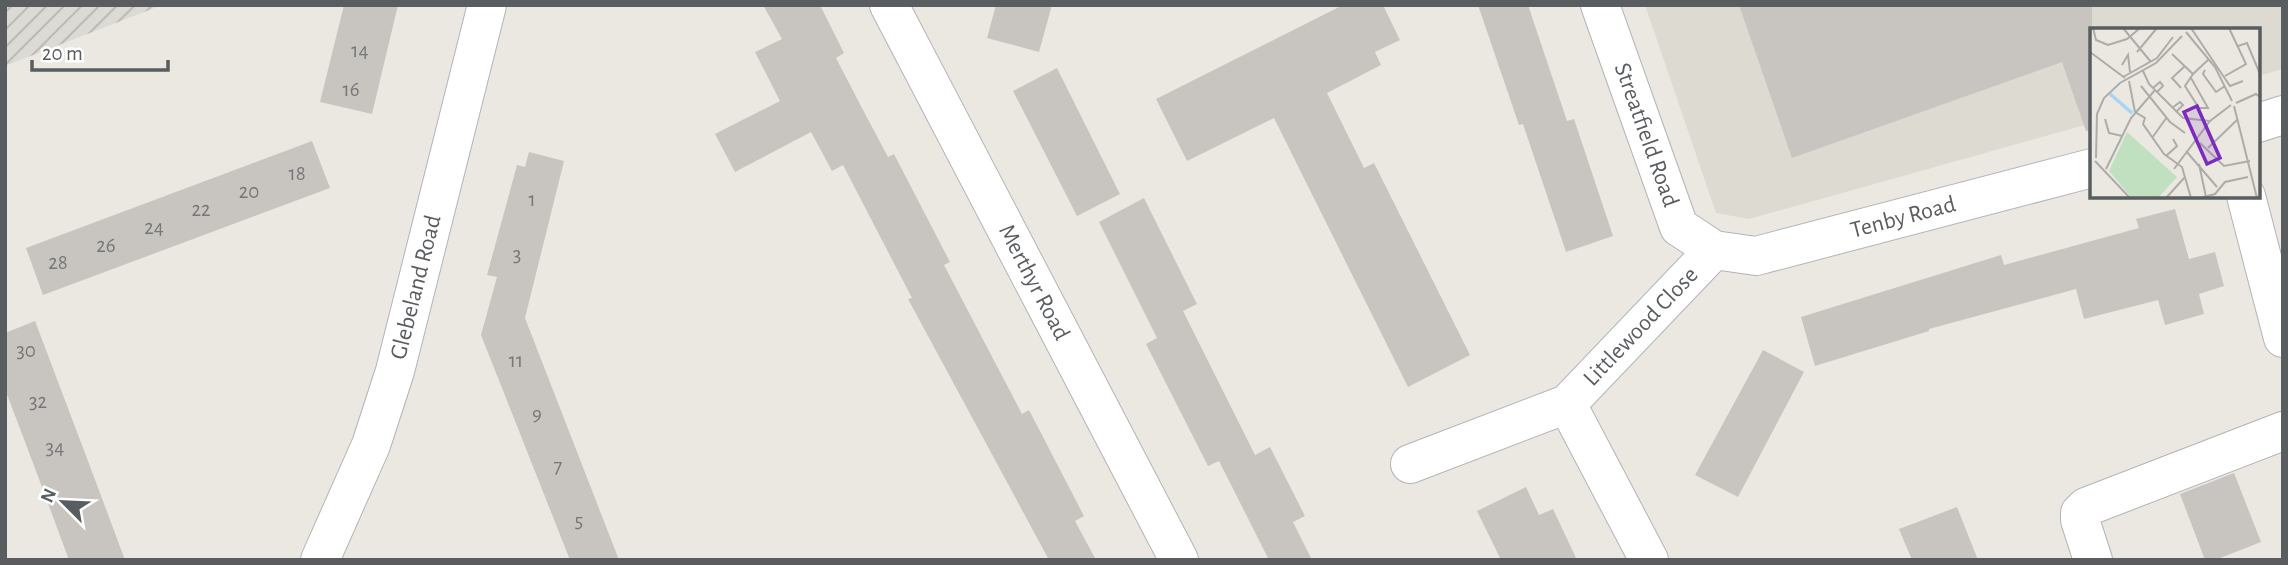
<svg xmlns="http://www.w3.org/2000/svg" width="2288" height="565" font-family="'Alegreya Sans',sans-serif">
<defs>
<pattern id="industrial-furrows" width="10" height="10" patternUnits="userSpaceOnUse" patternTransform="scale(1.75)"><rect width="10" height="10" fill="#dcdad5"/><path d="M-1 1l2-2M0 10L10 0M9 11l2-2" fill="none" stroke="#b5b4b0"/></pattern>
</defs>
<rect width="100%" height="100%" fill="#ebe8e1"/>
<polygon fill="url(#industrial-furrows)" points="5,5 162,5 5,66"/>
<polygon fill="#dddad2" points="1645,5 2283,5 2283,69 2258,76 2258,30 2092,30 2092,123 1749,219 1716,213"/>
<g fill="#c8c5c0">
<polygon points="344,5 398,5 372,114 320,102"/>
<polygon points="763,5 820,5 844,53 836,58 862,108 888,157 894,154 950,262 944,265 999,370 1022,414 1029,410 1084,516 1075,521 1096,560 1049,560 908,299 912,298 843,165 832,171 811,132 735,172 715,134 780,101 755,52 782,39"/>
<polygon points="996,5 1052,5 1039,52 987,38"/>
<polygon points="1343,5 1383,5 1400,40 1375,52 1381,65 1327,93 1364,168 1374,163 1470,355 1408,387 1274,118 1187,161 1156,99"/>
<polygon points="1478,5 1528,5 1567,121 1574,119 1613,236 1566,252 1523,124 1519,125"/>
<polygon points="1739,5 2092,5 2092,130 2086,131 2062,62 1792,158"/>
<polygon points="1057,68 1120,194 1077,216 1013,91"/>
<polygon points="312,141 330,188 43,295 26,248"/>
<polygon points="529,152 564,161 525,318 619,560 570,560 481,335 497,277 487,275 517,165 525,167"/>
<polygon points="1144,198 1197,304 1183,311 1255,455 1270,447 1305,516 1293,522 1312,560 1269,560 1219,461 1208,466 1146,344 1157,338 1099,222"/>
<polygon points="2175,209 2189,259 2215,252 2224,286 2199,294 2204,314 2165,325 2158,300 2084,319 2076,289 1929,329 1929,331 1815,366 1801,317 2001,255 2004,265 2139,228 2136,219"/>
<polygon points="35,321 88,461 125,560 69,560 39,479 5,389 5,333"/>
<polygon points="1763,350 1804,372 1738,497 1695,475"/>
<polygon points="2234,473 2261,542 2215,560 2205,560 2180,494"/>
<polygon points="1526,487 1539,515 1553,509 1577,560 1501,560 1477,511"/>
<polygon points="1957,507 1978,560 1912,560 1899,529"/>
</g>
<g fill="none" stroke-linecap="round" stroke-linejoin="round">
<g stroke="#b2b4b7" stroke-width="40">
<g id="minor">
<path id="s1" d="M889,5l290,555"/>
<path id="s2" d="M1600,5l79,222 35,23 42,6 336,-88"/>
<polyline points="2258,123 2283,115"/>
<polyline points="2246,196 2283,338"/>
<polyline points="1567,404 1649,560"/>
<path id="s3" d="M1410,464l157,-60 147,-154"/>
<path id="s4" d="M320,560l51,-115 24,-74 92,-366"/>
<polyline points="2093,560 2080,520 2080,513 2086,507 2283,431"/>
</g>
</g>
<use href="#minor" stroke="#fff" stroke-width="38"/>
</g>
<g text-anchor="middle" dominant-baseline="central" stroke-width="7" stroke-linejoin="round" paint-order="stroke">
<g font-size="21" fill="#767778">
<text x="360" y="50">14</text>
<text x="351" y="89">16</text>
<text x="297" y="173">18</text>
<text x="249" y="191">20</text>
<text x="532" y="199">1</text>
<text x="201" y="209">22</text>
<text x="154" y="227">24</text>
<text x="106" y="245">26</text>
<text x="517" y="254">3</text>
<text x="58" y="262">28</text>
<text x="26" y="350">30</text>
<text x="516" y="360">11</text>
<text x="38" y="401">32</text>
<text x="537" y="413">9</text>
<text x="55" y="447">34</text>
<text x="558" y="466">7</text>
<text x="579" y="520">5</text>
</g>
<g font-size="24" fill="#5a5d60" stroke="#fff">
<text stroke="none"><textPath href="#s2" startOffset="138">Streatfield Road</textPath></text>
<text stroke="none"><textPath href="#s2" startOffset="472">Tenby Road</textPath></text>
<text stroke="none"><textPath href="#s1" startOffset="313">Merthyr Road</textPath></text>
<text stroke="none"><textPath href="#s4" startOffset="290">Glebeland Road</textPath></text>
<text stroke="none"><textPath href="#s3" startOffset="275">Littlewood Close</textPath></text>
</g>
</g>
<g transform="translate(2090 28)">
<rect width="170" height="170" fill="#ebe8e1"/>
<path d="M37,104l50,45 -19,21h-26l-23,-27z" fill="#c1e0c0"/>
<path d="M69,139l11,11 -15,15 -13,-14z" fill="#c1e0c0"/>
<path fill="none" stroke="#a7d5f5" stroke-width="3.5" d="M20,66l22,19"/>
<path fill="none" stroke="#adaca9" stroke-width="2" d="M3,0l3,12 12,5 19,-6 13,-11M33,0l28,34M101,0l39,58 13,-5M96,4l29,35 17,34M148,18l9,-3 13,31M0,24l35,26M47,24l20,-24M82,26l21,20 16,-15M32,37l6,-10 2,17M115,42l-2,4 13,18 9,-6M53,43l6,13 34,34 27,3M135,48l21,-12 -17,-36M33,49l34,-19 16,-21M101,50l17,30h-9l-14,-22 8,-12M39,53l6,31M51,58l29,36 15,11M63,60l7,-6 3,4 -6,6M91,60l-9,-10 13,-12M146,75l20,-9 4,3M144,78l23,92M82,80l8,-6 3,3 -7,7M45,84l10,6 -2,6 21,30 18,13 9,31M15,91l4,14 13,3M62,110l15,-21M110,115l24,23 26,-5M118,120l30,-29M96,123l31,36M76,128l11,-10 -4,-7M6,130l1,-44 7,-16 16,-15 36,-20 26,-27M5,133l35,37M109,136l7,33M16,141l25,-51 24,-28M84,141l36,-48 21,-16M76,170l19,-21M110,170l15,-4 10,-12 23,-5"/>
<path fill="#7b2cbf" fill-opacity="0.15" stroke="#7b2cbf" stroke-width="3.5" d="M107,78l23,52 -13,6 -23,-52z"/>
<rect width="170" height="170" fill="none" stroke="#5a5d60" stroke-width="3.5"/>
</g>
<rect width="2288" height="565" fill="none" stroke="#5a5d60" stroke-width="14"/>
<g transform="translate(63 502) rotate(294)" stroke="#ffffff" stroke-width="5" paint-order="stroke">
<path d="M0-5L12 26L0 18L-12 26Z" fill="#5a5d60"/>
<text y="-10" font-size="19" font-weight="bold" text-anchor="middle" fill="#5a5d60">N</text>
</g>
<path d="M32 60v10h136v-10" fill="none" stroke="#5a5d60" stroke-width="3.5"/>
<text x="42" y="60" font-size="21" fill="#5a5d60" stroke="#ffffff" stroke-width="5" paint-order="stroke">20 m</text>
</svg>
